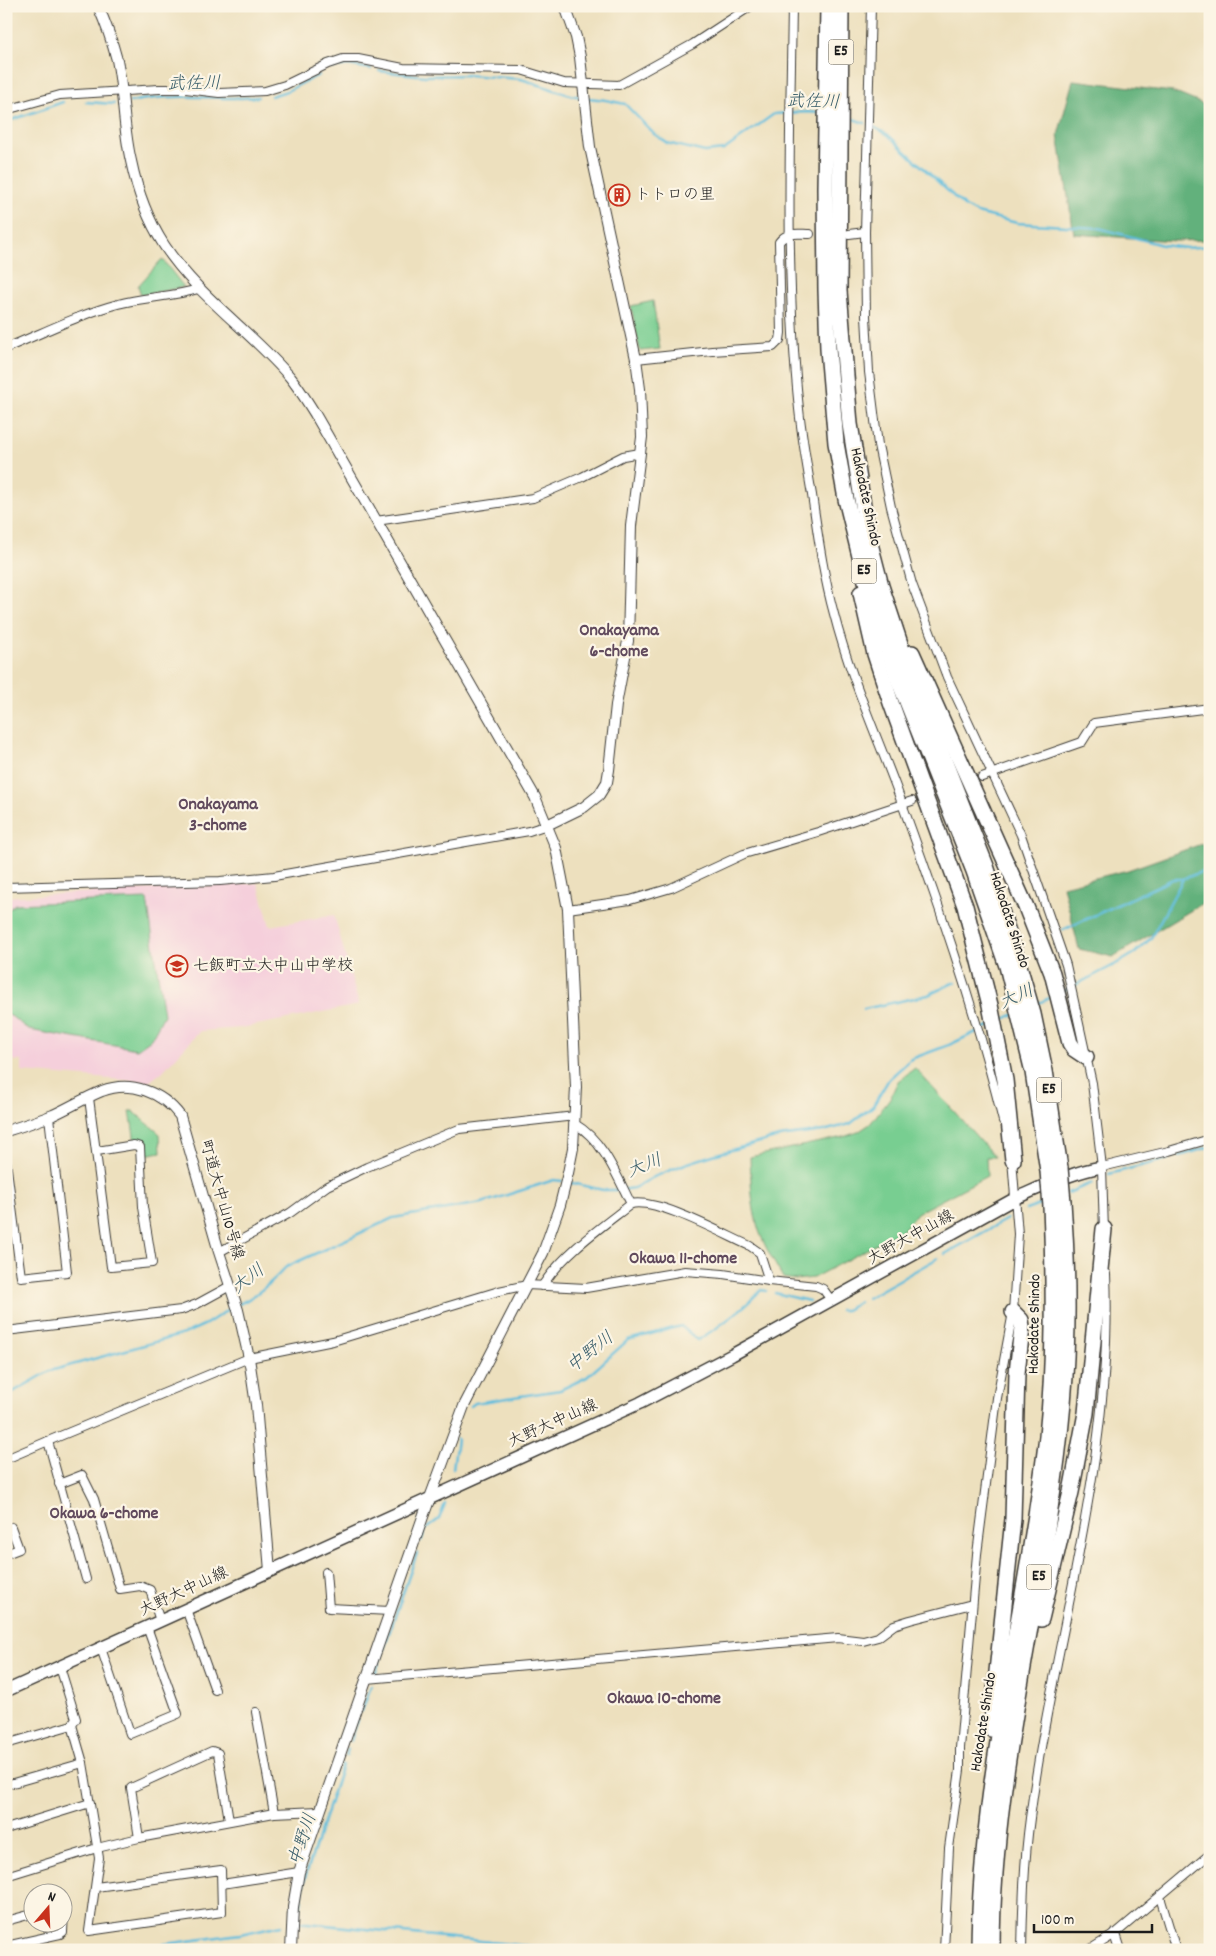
<svg xmlns="http://www.w3.org/2000/svg" width="1216" height="1956" font-family="Dekko,'Klee One',sans-serif">
<rect width="100%" height="100%" fill="#fcf5e5"/>
<filter id="ink" filterUnits="userSpaceOnUse"><feTurbulence type="fractalNoise" baseFrequency=".02" numOctaves="2"/><feDisplacementMap in="SourceGraphic" scale="10" xChannelSelector="R" yChannelSelector="G"/><feConvolveMatrix kernelMatrix="1 2 1 2 8 2 1 2 1" color-interpolation-filters="sRGB"/></filter>
<filter id="wash" filterUnits="userSpaceOnUse"><feTurbulence type="fractalNoise" baseFrequency=".0096" numOctaves="4" result="noise"/><feDisplacementMap in="SourceGraphic" scale="20" xChannelSelector="R" yChannelSelector="G"/><feGaussianBlur stdDeviation="1.12" result="paint"/><feColorMatrix in="noise" values="0 0 0 0 0 0 0 0 0 0 0 0 0 0 0 0 0 1.4 0 .05"/><feComposite in="paint" operator="in"/></filter>
<g filter="url(#wash)">
<rect width="100%" height="100%" fill="#ede0be"/>
<polygon fill="#f5cfdb" points="258,883 270,926 334,915 359,1005 241,1028 200,1031 162,1072 149,1082 22,1072 22,1061 6,1060 6,897"/>
<g fill="#78ce91" stroke="#4a7556">
<polygon points="162,259 184,287 141,295 138,286"/>
<polygon points="653,301 660,349 640,351 631,306"/>
<polygon points="147,899 164,1015 151,1039 137,1049 29,1030 7,1013 6,912 15,904"/>
<path d="M915,1068l80,89h-9l1,19 -70,37 -14,17 -90,48 -17,2 -13,-2c-10,-18 -21,-35 -26,-54 -6,-22 -6,-45 -7,-67l93,-20 15,-5 12,-8 20,-26 8,-17z"/>
<polygon points="130,1111 133,1111 160,1134 161,1152 145,1155 142,1142 135,1142"/>
</g>
<g fill="#62b17b" stroke="#3f664c">
<polygon points="1073,80 1173,92 1210,107 1210,240 1176,241 1074,234 1058,135"/>
<polygon points="1210,841 1210,899 1113,957 1079,949 1063,886 1128,870"/>
</g>
<g fill="none" stroke-linecap="round" stroke-linejoin="round">
<g stroke="#5fbddd" stroke-width="2.5">
<polyline points="331,68 348,65 371,69"/>
<polyline points="379,71 425,76 467,75 521,79 570,95 583,97"/>
<polyline points="271,96 287,91 319,75"/>
<polyline points="588,98 606,100 625,104 654,134 667,143 705,152 724,150 774,114 807,112 822,113"/>
<polyline points="86,102 114,104"/>
<path d="M130,102c15,-3 30,-5 46,-5 28,-1 55,3 82,0"/>
<polyline points="844,116 865,123"/>
<polyline points="6,122 63,102"/>
<polyline points="870,125 887,134 964,206 977,213 1017,223 1099,228 1162,245 1187,248 1210,246"/>
<polyline points="1063,930 1173,879 1183,879"/>
<polyline points="1062,992 1120,962 1135,953 1151,938 1183,879 1206,870 1210,873"/>
<polyline points="1035,1005 1053,996"/>
<polyline points="864,1009 928,995 955,982"/>
<polyline points="999,1022 1014,1014"/>
<polyline points="1179,1156 1210,1147"/>
<polyline points="1109,1174 1168,1159"/>
<polyline points="567,1182 603,1190 620,1190 634,1188 654,1177 685,1164 713,1155 779,1137 823,1131 850,1124 873,1106 889,1079 911,1059 949,1045 989,1026"/>
<polyline points="1068,1193 1092,1183"/>
<polyline points="1026,1210 1045,1203"/>
<polyline points="945,1254 1007,1219"/>
<polyline points="775,1293 809,1301"/>
<polyline points="867,1298 938,1258"/>
<path d="M239,1304c18,-8 34,-23 47,-37l107,-49 89,-15 72,-23 8,1"/>
<polyline points="840,1310 846,1310 859,1302"/>
<polyline points="6,1396 50,1371 184,1334 206,1324 234,1306"/>
<path d="M471,1406l4,-3 85,-13 27,-13 41,-37 53,-14 17,14c23,-14 44,-30 63,-50l5,1"/>
<polyline points="453,1469 457,1439"/>
<polyline points="421,1541 426,1529 439,1519 445,1504"/>
<polyline points="375,1674 417,1553"/>
<polyline points="362,1711 371,1686"/>
<polyline points="351,1741 358,1720"/>
<polyline points="346,1756 348,1749"/>
<polyline points="298,1922 566,1950"/>
<polyline points="298,1925 304,1881 342,1765"/>
<polyline points="121,1950 240,1934 281,1925"/>
</g>
</g>
</g>
<g filter="url(#ink)">
<g fill="none" stroke-linecap="round" stroke-linejoin="round">
<polyline stroke="#c3b99e" stroke-width="8" stroke-dasharray="8 4" stroke-linecap="butt" points="912,801 982,777"/>
<g stroke="#3b3934" stroke-width="10">
<g id="minor">
<path d="M792,6c-2,134 -7,270 7,403 3,29 8,57 13,86 6,40 11,79 22,119 15,59 40,115 62,173 40,110 79,220 107,334"/>
<polyline points="871,6 865,232 866,316 869,372 878,445 891,507 912,584 947,677 1021,835 1066,965 1092,1083 1102,1167 1104,1232"/>
<polyline points="6,110 60,95 159,89 186,89 219,93 265,91 285,85 328,64 343,59 358,59 403,68 521,70 564,83 619,85 693,44 751,6"/>
<polyline points="849,234 865,232"/>
<path d="M6,348c37,-15 74,-34 112,-44 27,-7 54,-7 80,-15"/>
<path d="M636,359l76,-8 61,-4 7,-7 1,-7 -2,-91c8,-11 19,-8 31,-8"/>
<polyline points="376,521 533,498 582,477 623,456 640,453"/>
<polyline points="982,777 1082,742 1094,723 1210,708"/>
<polyline points="6,887 220,881 274,876 529,831 547,825"/>
<polyline points="568,909 630,900 671,888 744,854 818,832 912,801"/>
<polyline points="89,1098 111,1267 152,1263 143,1207 140,1147 134,1145 97,1151"/>
<path d="M575,1124c28,16 42,52 56,80"/>
<polyline points="6,1161 21,1277 67,1272 49,1117"/>
<polyline points="1102,1167 1169,1151 1210,1139"/>
<polyline points="219,1252 290,1213 327,1186 367,1167 459,1129 575,1116"/>
<path d="M542,1286c23,-34 57,-57 89,-82 27,-6 92,30 119,42l10,7 9,28"/>
<polyline points="6,1331 181,1310 197,1304 230,1286"/>
<polyline points="48,1441 86,1579"/>
<polyline points="6,1459 48,1441 249,1358 333,1341 499,1291 527,1285 586,1288 685,1271 723,1274 769,1281 816,1286 823,1289 831,1300"/>
<polyline points="59,1484 82,1475 94,1499 120,1589 140,1586 150,1590 160,1621"/>
<polyline points="6,1529 11,1527 19,1549 6,1554"/>
<polyline points="326,1572 329,1608 390,1611"/>
<polyline points="186,1609 215,1690"/>
<polyline points="101,1648 130,1734 178,1714 147,1627"/>
<polyline points="60,1667 76,1719 72,1725 83,1763 99,1858 89,1931 222,1912 221,1870 96,1887"/>
<polyline points="367,1679 838,1638 863,1641 878,1637 894,1625 910,1620 972,1604"/>
<polyline points="256,1712 274,1813"/>
<polyline points="6,1744 72,1725"/>
<polyline points="6,1785 83,1763"/>
<polyline points="6,1829 90,1803"/>
<polyline points="139,1838 131,1788 212,1751 218,1753 229,1820"/>
<polyline points="6,1876 97,1848 139,1838 274,1813 319,1811"/>
<polyline points="222,1884 299,1872"/>
<polyline points="1160,1897 1176,1950"/>
<polyline points="6,1921 32,1914"/>
<polyline points="6,1946 60,1934 63,1932 64,1911 62,1909"/>
<polyline points="944,1950 949,1848 960,1770 960,1748 977,1554 997,1398 1013,1312 1018,1234 1012,1159"/>
<path d="M1022,1950c1,-44 2,-89 8,-132 24,-181 84,-360 76,-544"/>
<polyline points="1089,1950 1115,1934 1210,1854"/>
</g>
</g>
<g stroke="#3b3934" stroke-width="12">
<g id="tertiary">
<path d="M98,6c8,18 14,35 19,54 7,33 6,68 14,101 6,29 17,59 33,84 34,52 86,85 126,132 9,11 17,24 25,37l220,383 21,51 12,61 8,178 -3,61 -5,25 -8,32 -17,48 -79,153 -40,108 -125,358 -6,35 -2,43"/>
<polyline points="547,825 584,807 599,795 607,782 609,770 616,705 628,641 631,526 642,437 640,389 636,359 590,147 580,57 576,37 565,6"/>
<path d="M6,1131c16,-5 32,-10 47,-16 17,-8 32,-17 49,-24 29,-11 60,1 78,25l39,136 19,58 11,48 7,47 14,166"/>
<polyline points="1115,1934 1120,1950"/>
</g>
</g>
<g stroke="#3b3934" stroke-width="14">
<path id="secondary" d="M6,1691l634,-288 92,-48 284,-157c28,-12 56,-26 86,-31"/>
</g>
<g stroke="#3b3934" stroke-width="18">
<g id="motorway">
<polyline points="828,6 825,188 826,290 828,349 836,443 846,499 868,589 899,681 974,871 1007,966 1033,1072 1048,1171"/>
<polyline points="841,6 839,291 850,424 868,536 881,586 911,677 986,866 1018,962 1033,1014 1045,1071 1060,1168"/>
<polyline points="861,593 875,654 891,703 965,906 990,1005 1005,1080 1013,1160"/>
<polyline points="912,653 1026,907 1052,973 1070,1043 1074,1049 1086,1057"/>
<polyline points="1041,1619 1071,1492 1086,1413 1104,1229"/>
<polyline points="991,1729 1013,1519 1017,1373 1022,1327 1021,1320 1013,1312"/>
<path d="M979,1950c1,-173 48,-342 68,-514 8,-76 7,-153 4,-230"/>
<path d="M992,1950c0,-185 55,-364 71,-547 6,-67 5,-134 0,-201"/>
</g>
</g>
<use href="#minor" stroke="#fff" stroke-width="8"/>
<use href="#tertiary" stroke="#fff" stroke-width="10"/>
<use href="#secondary" stroke="#fff" stroke-width="11"/>
<use href="#motorway" stroke="#fff" stroke-width="15"/>
<g stroke="#3b3934" stroke-width="18" stroke-linecap="butt">
<g id="motorway-bridge">
<polyline points="1060,1168 1063,1202"/>
<polyline points="1048,1171 1051,1206"/>
</g>
</g>
<use href="#motorway-bridge" stroke="#fff" stroke-width="15"/>
</g>
</g>
<defs>
<g id="building-ring" transform="scale(1.125)"><circle r="9.5" fill="#fcf5e5" stroke="#c8321e" stroke-width="1.5"/><path d="M-4-6H4V6H1V3H-1V6H-4ZM-2.5-4.3h1.7v1.8h-1.7ZM.8-4.3h1.7v1.8H.8ZM-2.5-1h1.7V.8h-1.7ZM.8-1h1.7V.8H.8Z" fill="#c8321e"/></g>
<g id="school-ring" transform="scale(1.125)"><circle r="9.5" fill="#fcf5e5" stroke="#c8321e" stroke-width="1.5"/><path d="M0-5L7-2L0 1L-7-2ZM-4 1L0 2.5L4 1V4Q0 6-4 4Z" fill="#c8321e"/></g>
</defs>
<g fill-rule="evenodd">
<use href="#building-ring" x="619" y="195"/>
<use href="#school-ring" x="177" y="966"/>
</g>
<g text-anchor="middle" dominant-baseline="central" stroke-width="4.5" stroke-linejoin="round" paint-order="stroke">
<g fill="#fcf5e5" stroke="#5f5d58" stroke-width="1">
<rect x="828.5" y="39.5" width="25" height="25" rx="4"/>
<rect x="851.5" y="558.5" width="25" height="25" rx="4"/>
<rect x="1036.5" y="1077.5" width="25" height="25" rx="4"/>
<rect x="1026.5" y="1564.5" width="25" height="25" rx="4"/>
</g>
<g font-size="15" font-weight="bold" fill="#1c1c1c">
<text x="841" y="52">E5</text>
<text x="864" y="571">E5</text>
<text x="1049" y="1090">E5</text>
<text x="1039" y="1577">E5</text>
</g>
<g font-size="16" fill="#1c1c1c" stroke="#fcf5e5" text-anchor="start">
<text x="635" y="195">トトロの里</text>
<text x="193" y="966">七飯町立大中山中学校</text>
</g>
<g font-size="16" fill="#1c1c1c" stroke="#fcf5e5">
<text transform="translate(865 497) rotate(78)">Hakodate Shindo</text>
<text transform="translate(1009 920) rotate(72)">Hakodate Shindo</text>
<text transform="translate(221 1200) rotate(74)">町道大中山10号線</text>
<text transform="translate(911 1238) rotate(-29)">大野大中山線</text>
<text transform="translate(1035 1324) rotate(-89)">Hakodate Shindo</text>
<text transform="translate(553 1424) rotate(-24)">大野大中山線</text>
<text transform="translate(184 1592) rotate(-25)">大野大中山線</text>
<text transform="translate(984 1722) rotate(-81)">Hakodate Shindo</text>
</g>
<g font-size="18" font-style="italic" fill="#375c69" stroke="#fcf5e5">
<text transform="translate(194 85) rotate(-1)">武佐川</text>
<text transform="translate(813 103) rotate(2)">武佐川</text>
<text transform="translate(1017 998) rotate(-24)">大川</text>
<text transform="translate(645 1167) rotate(-22)">大川</text>
<text transform="translate(249 1280) rotate(-38)">大川</text>
<text transform="translate(591 1353) rotate(-38)">中野川</text>
<text transform="translate(304 1840) rotate(-72)">中野川</text>
</g>
<g font-size="18" font-weight="bold" fill="#614a5d" stroke="#fcf5e5">
<text x="619" y="631">Onakayama<tspan x="619" dy="21">6-chome</tspan></text>
<text x="218" y="805">Onakayama<tspan x="218" dy="21">3-chome</tspan></text>
<text x="683" y="1259">Okawa 11-chome</text>
<text x="104" y="1514">Okawa 6-chome</text>
<text x="664" y="1699">Okawa 10-chome</text>
</g>
</g>
<rect width="1216" height="1956" fill="none" stroke="#fcf5e5" stroke-width="25"/>
<g transform="translate(48 1908) rotate(19)"><circle r="24" fill="#fcf5e5" stroke="#a29e95"/>
<path d="M0-4L9 19L0 12L-9 19Z" fill="#c8321e"/>
<text y="-8" font-size="14" font-weight="bold" text-anchor="middle" fill="#1c1c1c">N</text>
</g>
<path d="M1034 1924v8h118v-8" fill="none" stroke="#1c1c1c" stroke-width="2.5"/>
<text x="1041" y="1924" font-size="15" fill="#1c1c1c" stroke="#fcf5e5" stroke-width="4" paint-order="stroke">100 m</text>
</svg>
